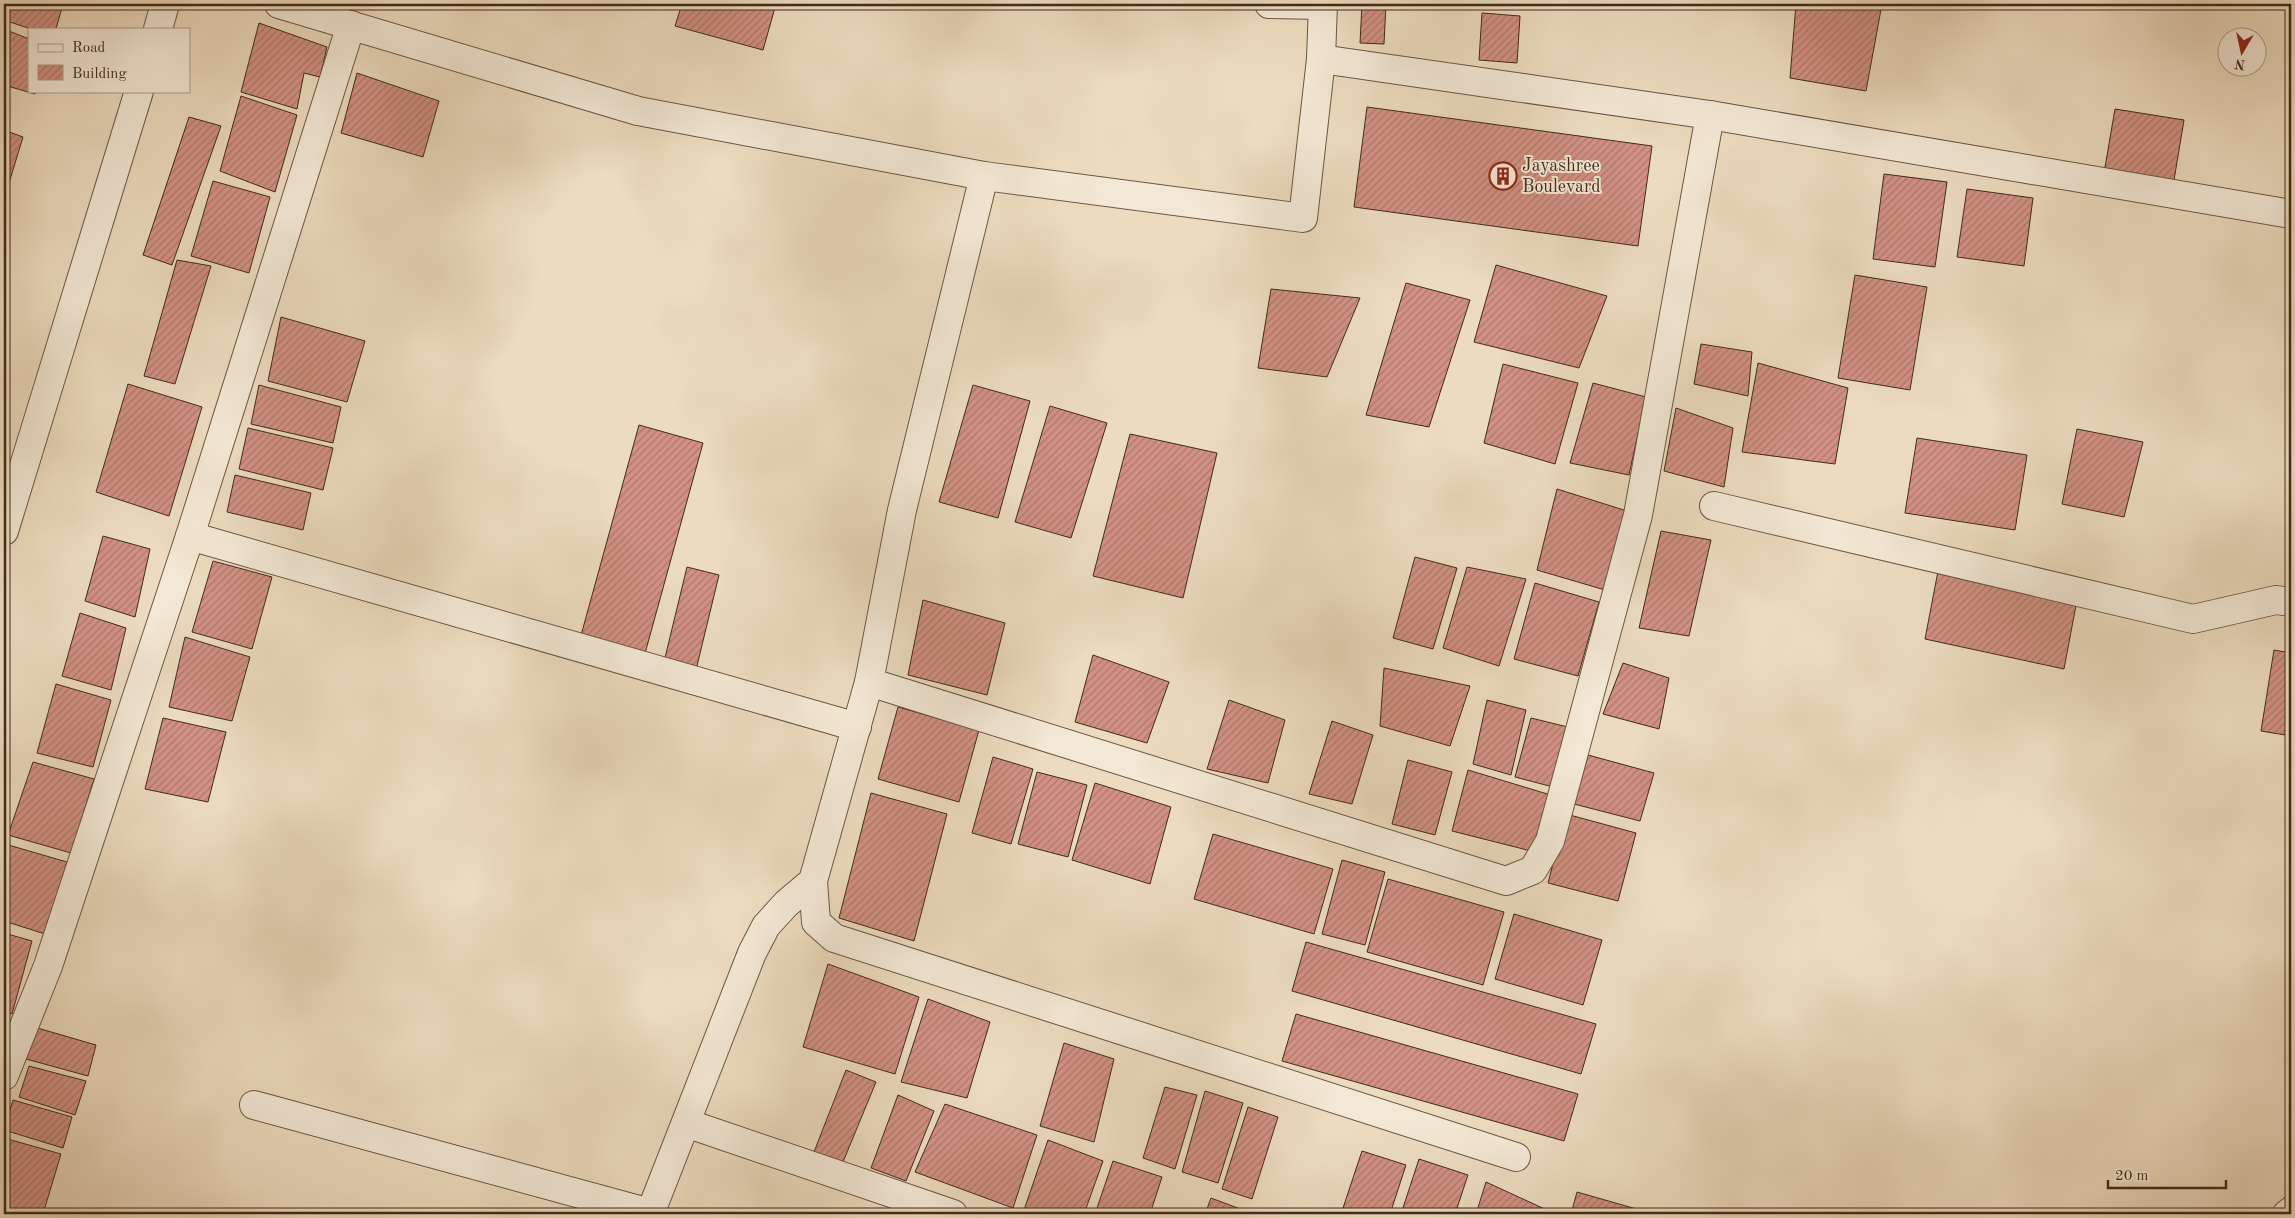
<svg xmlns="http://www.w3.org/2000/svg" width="2295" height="1218" font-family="'Old Standard TT',serif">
<defs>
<pattern id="building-hatch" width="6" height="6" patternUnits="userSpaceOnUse" patternTransform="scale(1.25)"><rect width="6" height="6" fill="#d29182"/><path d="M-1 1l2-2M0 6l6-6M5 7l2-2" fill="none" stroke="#ac776a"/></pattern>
</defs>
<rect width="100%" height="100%" fill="#ecdbbe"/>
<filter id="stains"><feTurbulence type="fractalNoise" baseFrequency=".004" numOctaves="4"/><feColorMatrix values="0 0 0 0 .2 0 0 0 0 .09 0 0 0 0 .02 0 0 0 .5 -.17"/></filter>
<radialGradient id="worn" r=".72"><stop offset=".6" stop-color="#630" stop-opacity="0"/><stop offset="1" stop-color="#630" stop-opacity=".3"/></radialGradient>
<g fill="url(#building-hatch)" stroke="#402b1a">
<polygon points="4,4 63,4 56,29 31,29 4,20"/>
<polygon points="682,4 776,4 763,50 675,26"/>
<polygon points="1362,4 1386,4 1384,44 1360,43"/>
<polygon points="1796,4 1882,4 1866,91 1790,78"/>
<polygon points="1482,13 1520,16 1517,63 1479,60"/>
<polygon points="259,23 327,47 320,77 304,73 297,109 241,92"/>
<polygon points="4,29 29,39 29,91 36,91 35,94 4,85"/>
<polygon points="357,73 439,101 423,157 341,133"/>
<polygon points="241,96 297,115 275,192 220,171"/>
<polygon points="1367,107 1652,146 1638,246 1354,207"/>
<polygon points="2115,109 2184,120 2173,186 2104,173"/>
<polygon points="189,117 221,126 172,265 143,255"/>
<polygon points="4,130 23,137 9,183 4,181"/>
<polygon points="1884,174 1947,182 1935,267 1873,259"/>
<polygon points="213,181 270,197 249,273 191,256"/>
<polygon points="1967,189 2033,198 2024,266 1957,257"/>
<polygon points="177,260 211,266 175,384 144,376"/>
<polygon points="1496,265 1607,296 1579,368 1474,342"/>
<polygon points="1855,275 1927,287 1910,390 1838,378"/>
<polygon points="1406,283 1470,300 1429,427 1366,415"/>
<polygon points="1271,289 1360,298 1327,377 1258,368"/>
<polygon points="281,317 365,341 347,402 268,381"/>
<polygon points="1701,344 1752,352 1748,396 1694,384"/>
<polygon points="1758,363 1848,388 1835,464 1742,452"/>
<polygon points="1503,364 1578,383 1555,464 1484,443"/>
<polygon points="1593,383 1646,397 1629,475 1570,463"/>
<polygon points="128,384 202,407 169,516 96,492"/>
<polygon points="259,385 341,407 333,443 251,424"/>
<polygon points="973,385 1030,401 998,518 939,502"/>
<polygon points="1050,406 1107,423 1071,538 1015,522"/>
<polygon points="1676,408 1733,428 1724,487 1664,471"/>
<polygon points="639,425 703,443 644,657 580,639"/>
<polygon points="248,428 333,448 323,490 239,469"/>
<polygon points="2077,429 2143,442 2124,517 2062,504"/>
<polygon points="1130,434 1217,453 1183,598 1093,576"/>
<polygon points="1917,438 2027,455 2015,530 1905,513"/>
<polygon points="235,475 311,493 303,530 227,512"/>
<polygon points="1557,489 1627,511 1605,590 1537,570"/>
<polygon points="1661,531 1711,540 1689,636 1639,628"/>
<polygon points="103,536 150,549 135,617 85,601"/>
<polygon points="1415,557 1457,568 1433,649 1393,638"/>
<polygon points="213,561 272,577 252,649 192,632"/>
<polygon points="1939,566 2077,600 2064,669 1925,639"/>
<polygon points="687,567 719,575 695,674 663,666"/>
<polygon points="1467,567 1526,579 1499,666 1443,648"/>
<polygon points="1535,583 1599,602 1578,676 1514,659"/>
<polygon points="923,600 1005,623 987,695 908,675"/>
<polygon points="80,613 126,628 111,690 62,676"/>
<polygon points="185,637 250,657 232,721 169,707"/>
<polygon points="2274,650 2291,653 2291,736 2261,731"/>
<polygon points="1093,655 1169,682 1147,743 1075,722"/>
<polygon points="1623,663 1669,678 1659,729 1603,714"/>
<polygon points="1384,668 1470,686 1450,746 1380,726"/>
<polygon points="56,684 111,700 93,767 37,753"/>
<polygon points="1229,700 1285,720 1268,783 1207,769"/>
<polygon points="1487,700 1526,710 1511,775 1473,764"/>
<polygon points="898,707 979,730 959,802 878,779"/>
<polygon points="163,718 226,732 208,802 145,789"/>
<polygon points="1531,718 1572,728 1557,788 1515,777"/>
<polygon points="1332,721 1373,735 1352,804 1309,794"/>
<polygon points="1588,755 1654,773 1640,821 1574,804"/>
<polygon points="993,757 1033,769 1011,844 972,833"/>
<polygon points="1408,760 1452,772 1435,835 1392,824"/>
<polygon points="33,762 94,779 71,853 8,835"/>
<polygon points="1468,770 1554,796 1535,852 1452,831"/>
<polygon points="1037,772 1087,785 1068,857 1018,844"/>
<polygon points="1095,783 1171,807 1150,884 1072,860"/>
<polygon points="871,793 947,814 914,941 839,918"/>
<polygon points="1566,814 1636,833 1618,901 1548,883"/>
<polygon points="1213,834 1333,869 1314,934 1194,899"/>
<polygon points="5,844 67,862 45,934 4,921"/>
<polygon points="1342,860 1385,872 1365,945 1322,934"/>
<polygon points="1388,879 1504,912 1483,985 1367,952"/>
<polygon points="1514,914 1602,940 1583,1005 1495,979"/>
<polygon points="4,933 32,941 12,1014 4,1011"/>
<polygon points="1306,942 1596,1024 1581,1074 1292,991"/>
<polygon points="828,964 919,997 895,1074 803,1047"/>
<polygon points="928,999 990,1022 967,1098 901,1082"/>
<polygon points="1296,1014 1578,1094 1564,1141 1282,1061"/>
<polygon points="34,1027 96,1045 88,1076 26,1059"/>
<polygon points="1064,1043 1114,1059 1094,1142 1040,1126"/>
<polygon points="29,1066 86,1081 75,1115 19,1097"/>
<polygon points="846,1070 876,1082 843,1162 814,1152"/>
<polygon points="1165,1087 1197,1095 1175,1169 1143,1158"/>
<polygon points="1205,1091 1243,1103 1218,1183 1182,1172"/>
<polygon points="898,1095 934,1111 906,1181 871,1168"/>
<polygon points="13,1100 72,1117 63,1148 4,1130"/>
<polygon points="945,1104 1037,1135 1013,1208 915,1172"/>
<polygon points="1248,1107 1278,1117 1252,1199 1222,1189"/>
<polygon points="4,1138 61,1154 43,1214 31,1214 4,1207"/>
<polygon points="1048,1140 1103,1161 1084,1214 1023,1213"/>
<polygon points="1362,1151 1406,1165 1390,1214 1341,1214"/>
<polygon points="1419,1159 1468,1175 1455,1214 1401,1214"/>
<polygon points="1113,1161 1162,1177 1150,1214 1095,1214"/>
<polygon points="1486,1182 1549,1211 1548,1214 1476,1214"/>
<polygon points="1577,1192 1654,1214 1571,1214"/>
<polygon points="1211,1198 1243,1210 1242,1214 1205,1214"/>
</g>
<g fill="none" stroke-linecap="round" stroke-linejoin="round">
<g stroke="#6b5743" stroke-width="30">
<g id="minor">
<polyline points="279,4 638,111 984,176 1303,218 1321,59 1710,115 2291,214"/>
<polyline points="1269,4 1322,5"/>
<polyline points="158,29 165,4"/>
<polyline points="1321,59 1323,4"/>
<polyline points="1714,506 2193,619 2276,600 2291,602"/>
<polyline points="4,531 139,91"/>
<polyline points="190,536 857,727"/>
<polyline points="869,682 1506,881 1533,870 1550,841 1638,515 1710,115"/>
<polyline points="813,881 816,922 834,938 1516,1157"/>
<polyline points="4,1076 48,966 190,536 351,25"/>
<polyline points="254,1105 650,1213"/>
<polyline points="686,1123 953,1214"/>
<polyline points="650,1214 752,953 766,926 786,904 813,881 869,682 902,510 984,176"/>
<polyline points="2287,1214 2291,1211"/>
</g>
</g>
<use href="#minor" stroke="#f3e8d5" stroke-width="28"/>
</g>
<defs>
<g id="building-ring" transform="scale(1.4375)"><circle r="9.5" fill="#f3e8d5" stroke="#8f2418" stroke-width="1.5"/><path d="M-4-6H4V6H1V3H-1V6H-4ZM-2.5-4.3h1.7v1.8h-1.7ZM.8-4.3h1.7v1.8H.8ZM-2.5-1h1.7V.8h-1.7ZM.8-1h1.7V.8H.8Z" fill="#8f2418"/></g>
</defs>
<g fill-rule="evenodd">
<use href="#building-ring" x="1503" y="176"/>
</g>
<g text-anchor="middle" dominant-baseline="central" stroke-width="4" stroke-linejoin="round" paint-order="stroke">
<g font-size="18" fill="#402b1a" stroke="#f3e8d5" text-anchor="start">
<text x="1522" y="166">Jayashree<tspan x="1522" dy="21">Boulevard</tspan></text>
</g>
</g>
<rect width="2295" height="1218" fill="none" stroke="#ecdbbe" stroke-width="20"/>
<rect x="5" y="5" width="2285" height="1208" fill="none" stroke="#402b1a" stroke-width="2.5"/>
<rect x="10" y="10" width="2275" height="1198" fill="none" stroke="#402b1a"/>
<rect x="28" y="28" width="162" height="65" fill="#f3e8d5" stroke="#ab9c8a"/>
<rect x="38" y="44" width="25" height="8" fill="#f3e8d5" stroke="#ab9c8a"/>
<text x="72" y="52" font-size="15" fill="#402b1a">Road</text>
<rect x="38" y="65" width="25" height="15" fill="url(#building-hatch)" stroke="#ab9c8a"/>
<text x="72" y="78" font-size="15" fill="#402b1a">Building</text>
<g transform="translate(2242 52) rotate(189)"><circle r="24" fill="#f3e8d5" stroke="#ab9c8a"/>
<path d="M0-4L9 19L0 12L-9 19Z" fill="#8f2418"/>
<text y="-8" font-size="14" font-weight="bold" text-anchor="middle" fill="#402b1a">N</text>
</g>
<path d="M2108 1180v8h118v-8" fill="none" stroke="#402b1a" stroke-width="2.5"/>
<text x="2115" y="1180" font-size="15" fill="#402b1a" stroke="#f3e8d5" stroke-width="4" paint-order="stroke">20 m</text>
<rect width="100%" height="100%" filter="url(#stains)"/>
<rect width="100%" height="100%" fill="url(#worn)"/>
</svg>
